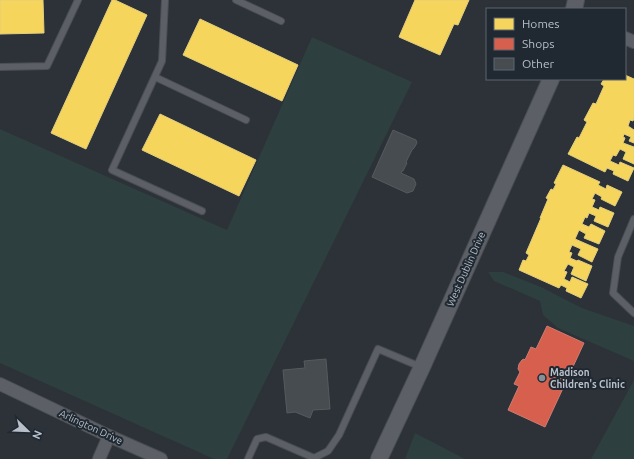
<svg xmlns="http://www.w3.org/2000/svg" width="634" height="459" font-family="Ubuntu,sans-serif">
<rect width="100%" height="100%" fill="#2c3238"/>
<g fill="#2d3f3e">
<polygon points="312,37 412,82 227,459 214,459 0,363 0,129 227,230"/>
<polygon points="488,272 503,272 541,287 582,308 634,326 634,361 558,328 543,315 540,301 494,281"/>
<polygon points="634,380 634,459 591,459"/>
<polygon points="415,433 465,459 405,459"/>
</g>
<g fill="#f6d55c" stroke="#e3ce7c">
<polygon points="0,0 43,0 44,33 0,34"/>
<polygon points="112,0 115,0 147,15 86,149 51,133"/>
<polygon points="415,0 469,0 458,25 454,24 440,55 399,37"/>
<polygon points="200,19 298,65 282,101 183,55"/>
<polygon points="625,75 634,79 634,118 633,121 630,120 628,126 634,130 634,143 629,141 631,137 624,134 623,137 625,138 623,143 634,147 634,164 623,159 626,152 620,149 616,156 613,155 610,161 619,165 620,162 634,168 628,181 613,174 614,171 607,168 605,172 568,154 577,137 579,138 587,122 584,120 593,103 596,104 604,86 601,84 604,79 625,79"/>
<polygon points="160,114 256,160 239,196 142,150"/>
<polygon points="563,165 600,182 598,185 606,189 607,185 622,192 615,206 601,199 602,197 595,193 592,199 595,200 592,207 599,210 600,207 614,213 608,227 594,221 596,216 589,213 587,218 585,217 582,224 589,227 591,224 605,231 599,244 584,238 586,234 579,230 575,239 598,249 592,262 578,255 581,249 572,245 569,252 572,253 570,258 577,261 578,260 592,266 586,281 571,274 574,267 568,264 564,271 567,272 564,279 570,282 572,277 588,284 581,298 566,291 567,288 561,285 559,288 519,270 523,260 526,261 529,255 526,253 541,218 540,218 548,199 546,198 551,189 553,190 556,184 554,183"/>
</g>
<polygon fill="#d6604d" stroke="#cd7c72" points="547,326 584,343 545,427 508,410 519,386 514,384 520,372 518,369 519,364 522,360 524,359 525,360 531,347 536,349"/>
<g fill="#474c51" stroke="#555a5f">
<polygon points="393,130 416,140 417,143 414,148 412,150 406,162 407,163 403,171 402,171 401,173 414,179 416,184 413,191 407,193 372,177"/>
<polygon points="326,359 330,409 313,410 310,418 295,412 287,413 283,370 305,368 304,361"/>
</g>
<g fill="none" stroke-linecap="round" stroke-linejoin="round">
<g stroke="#4a4e53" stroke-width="8">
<g id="service">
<polyline points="165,0 162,61 112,170 202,211"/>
<polyline points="236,0 281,21"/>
<polyline points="0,67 47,66 78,0"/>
<polyline points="155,77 246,120"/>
<polyline points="634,219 618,257 613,293 634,313"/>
<polyline points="248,459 257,439 266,437 314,458 328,451 339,435 378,349 421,367"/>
</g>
</g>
<g stroke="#4a4e53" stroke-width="14">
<g id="minor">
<polyline points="625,38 634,42"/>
<polyline points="0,384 109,436 161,459"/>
<polyline points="99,459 109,436"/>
</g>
</g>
<g stroke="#4a4e53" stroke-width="18">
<g id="tertiary">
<polyline points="574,9 576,0"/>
<polyline points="379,459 422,367 551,79"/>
</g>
</g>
<use href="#service" stroke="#5c6066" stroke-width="6"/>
<use href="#minor" stroke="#5c6066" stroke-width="12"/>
<use href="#tertiary" stroke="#5c6066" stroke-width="16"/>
</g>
<circle fill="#878e96" stroke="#202932" stroke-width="1.5" cx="542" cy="378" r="4"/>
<g text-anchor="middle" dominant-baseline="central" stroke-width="4" stroke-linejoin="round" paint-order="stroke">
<g font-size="10" fill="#b8bfc8" stroke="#202932">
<text transform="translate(466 269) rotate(-66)">West Dublin Drive</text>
<text transform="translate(91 427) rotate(25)">Arlington Drive</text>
</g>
<g font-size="10" font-weight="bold" fill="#b8bfc8" stroke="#202932" text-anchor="start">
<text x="550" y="372">Madison<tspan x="550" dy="12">Children's Clinic</tspan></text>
</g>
</g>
<rect x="486" y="8" width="140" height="72" fill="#202932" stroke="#5d656e"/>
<rect x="494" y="18" width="20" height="12" fill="#f6d55c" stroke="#5d656e"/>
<text x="522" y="28" font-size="12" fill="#b8bfc8">Homes</text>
<rect x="494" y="38" width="20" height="12" fill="#d6604d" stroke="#5d656e"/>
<text x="522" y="48" font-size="12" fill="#b8bfc8">Shops</text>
<rect x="494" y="58" width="20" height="12" fill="#474c51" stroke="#5d656e"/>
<text x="522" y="68" font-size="12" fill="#b8bfc8">Other</text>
<g transform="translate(28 431) rotate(113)" stroke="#202932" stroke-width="3" paint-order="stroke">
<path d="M0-3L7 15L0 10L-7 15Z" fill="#b8bfc8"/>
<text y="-6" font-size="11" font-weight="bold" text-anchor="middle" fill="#b8bfc8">N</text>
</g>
</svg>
